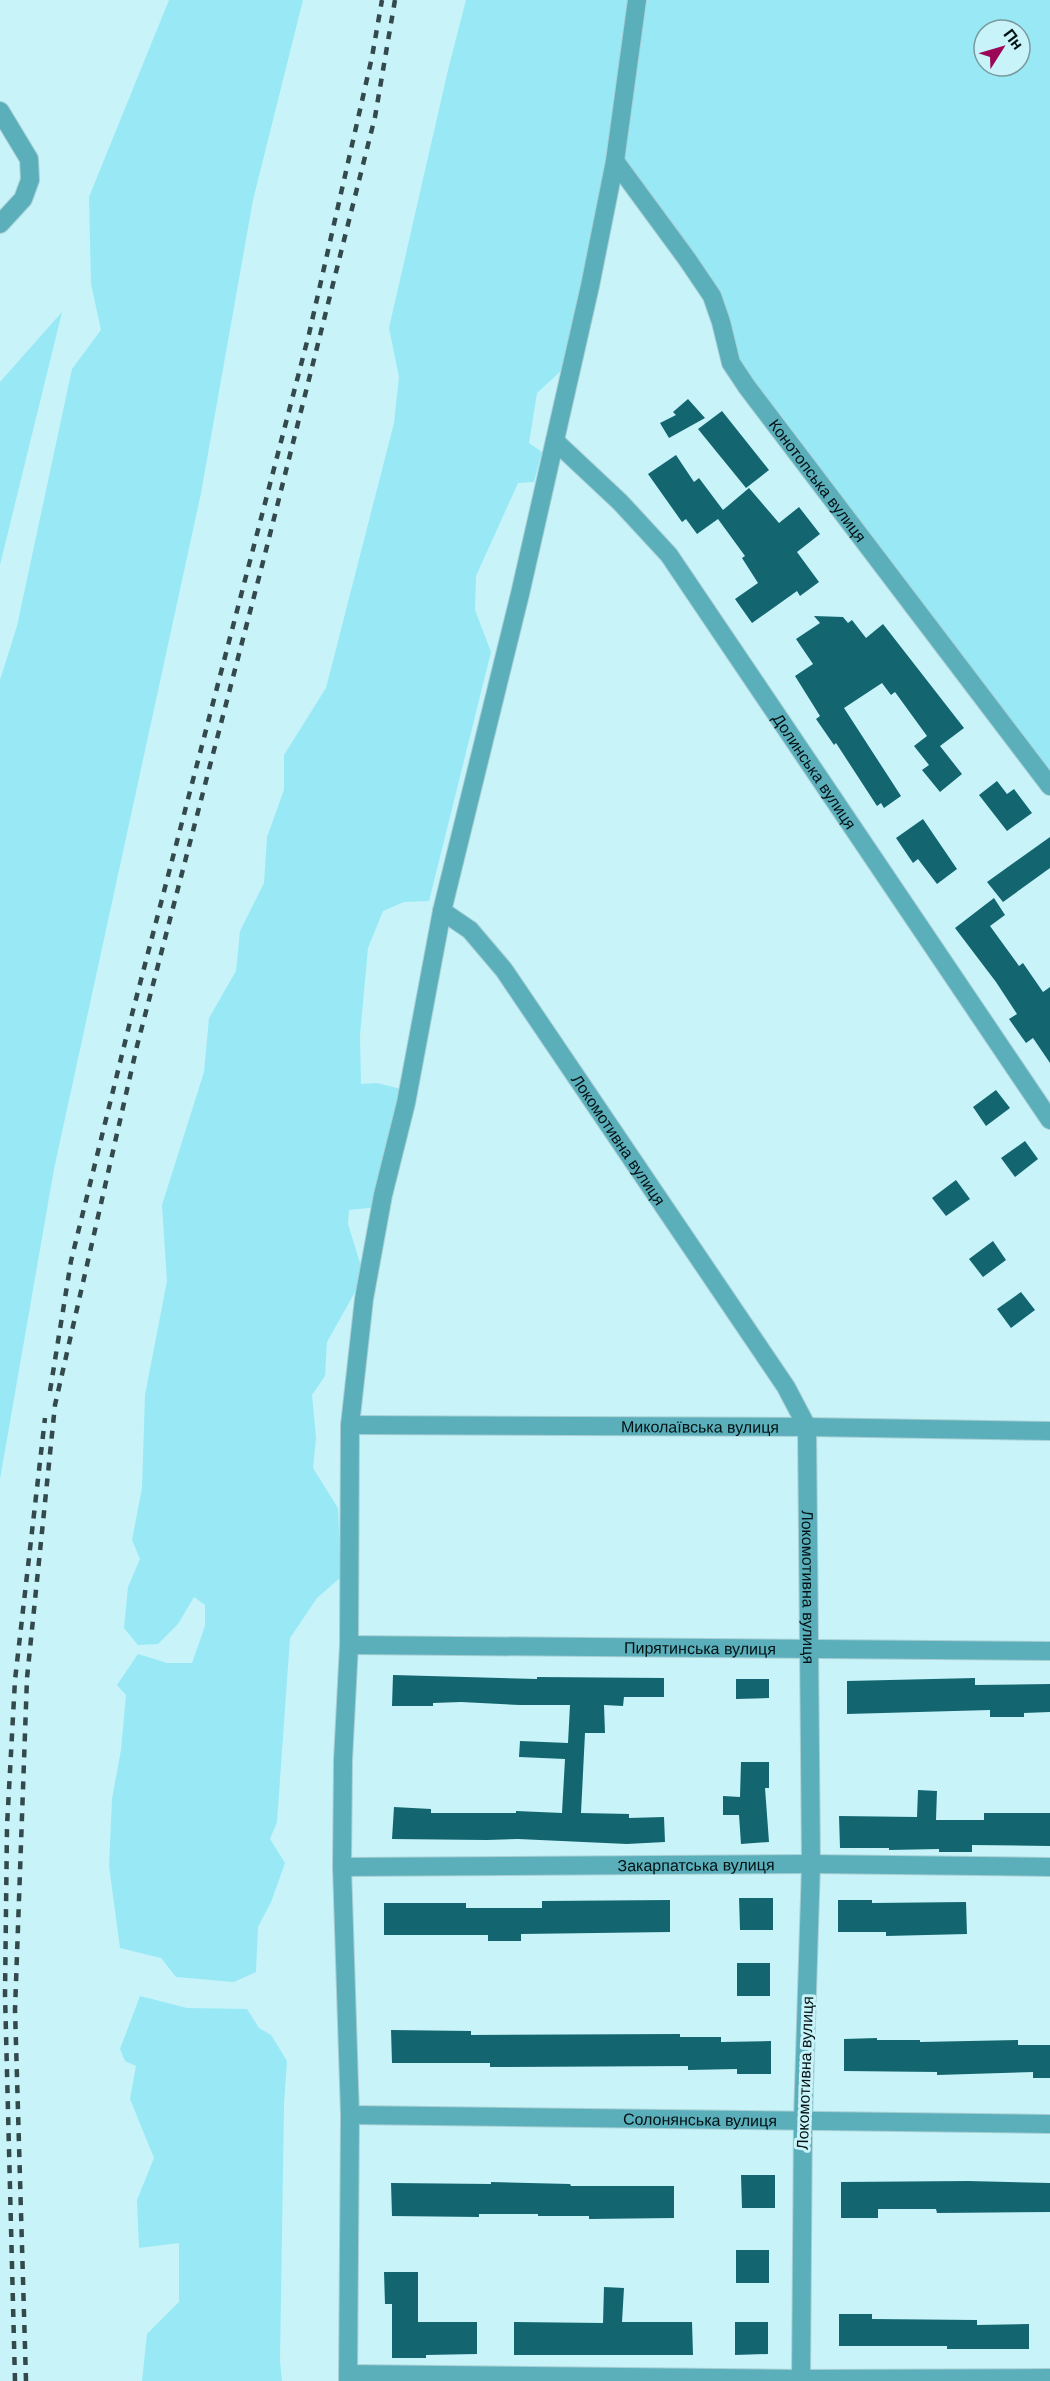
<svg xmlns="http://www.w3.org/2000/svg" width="1050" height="2381" font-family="Arial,sans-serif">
<rect width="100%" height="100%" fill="#c8f3f9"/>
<g fill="#98e9f5" fill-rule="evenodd">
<polygon points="169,0 303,0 253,200 201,493 54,1169 0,1479 0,680 17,626 72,369 101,330 91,284 89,197"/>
<polygon points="466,0 633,0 607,167 563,369 537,393 529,443 542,452 534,482 518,483 476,576 475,610 491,652 429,901 404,902 383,911 368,948 360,1035 361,1084 377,1083 401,1089 378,1207 349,1210 348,1224 364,1276 327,1342 325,1376 312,1395 316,1438 313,1468 338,1508 341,1577 317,1598 290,1638 277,1822 270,1839 285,1863 271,1902 258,1927 256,1972 234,1982 176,1977 161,1958 120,1948 109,1866 112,1799 121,1750 126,1695 117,1685 138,1654 167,1663 192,1663 205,1626 205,1605 194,1597 178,1624 158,1644 138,1645 124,1628 128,1587 140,1559 132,1540 142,1488 145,1395 167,1281 162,1205 204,1072 209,1018 236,971 240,931 264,883 267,837 284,790 284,755 326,688 394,423 399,377 389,328 448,70"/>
<path d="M647,0h403v772l-266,-353 -43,-53 -11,-44 -109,-164zM984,30h36v36h-36z"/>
<polygon points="62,312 0,565 0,382"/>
<polygon points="140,1996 187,2008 247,2009 259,2028 271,2035 287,2061 284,2104 280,2361 282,2381 142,2381 147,2334 179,2302 179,2243 139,2248 137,2200 154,2158 130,2099 136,2066 125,2061 120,2049"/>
</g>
<g fill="#136670">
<polygon points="688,399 705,418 669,438 660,423 676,415 673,412"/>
<polygon points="722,411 769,470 746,488 698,429"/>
<polygon points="676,455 694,482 699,478 723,510 749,488 779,523 799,507 820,534 797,552 819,582 800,596 797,591 752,623 735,599 758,583 742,558 745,556 718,519 697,534 686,519 682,522 648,474"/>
<polygon points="814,616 843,617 848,623 852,620 866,638 883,624 964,728 940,746 962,774 940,792 922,770 929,765 914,746 927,736 895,692 891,695 882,683 844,708 901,796 884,808 881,803 877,806 836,743 834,745 816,719 820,716 795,676 813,664 796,639 820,623"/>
<polygon points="997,781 1007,794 1014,789 1032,813 1007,831 979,795"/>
<polygon points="923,819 957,869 937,884 918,859 913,863 896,838"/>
<polygon points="1050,837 1050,868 1003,902 987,882"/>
<polygon points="994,898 1005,915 990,926 1019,966 1023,963 1043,992 1050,987 1050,1063 1033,1038 1026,1043 1009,1019 1017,1014 996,982 955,928"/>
<polygon points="996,1090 1010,1108 986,1126 973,1107"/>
<polygon points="1025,1141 1038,1159 1015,1177 1001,1158"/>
<polygon points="956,1180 970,1199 946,1216 932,1198"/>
<polygon points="993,1241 1006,1260 983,1277 969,1259"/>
<polygon points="1021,1292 1035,1310 1011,1328 997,1309"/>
<polygon points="393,1675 537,1679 537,1677 664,1678 664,1697 624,1697 623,1706 604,1705 605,1733 585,1733 581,1813 629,1814 629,1818 664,1817 665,1842 627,1844 518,1839 487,1840 392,1839 394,1807 431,1809 431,1813 516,1813 516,1811 562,1813 565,1759 519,1757 520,1741 568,1743 570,1705 520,1705 461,1702 433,1703 433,1706 392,1706"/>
<polygon points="975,1678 975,1685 1050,1684 1050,1712 1024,1713 1024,1717 990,1717 990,1710 847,1714 847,1681"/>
<polygon points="736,1679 769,1679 769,1698 736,1699"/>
<polygon points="741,1762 769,1762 769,1788 765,1788 769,1842 741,1844 739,1815 723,1815 723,1796 740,1797"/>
<polygon points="918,1790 937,1791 936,1820 984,1820 984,1813 1050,1813 1050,1846 972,1845 972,1852 939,1852 939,1849 889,1850 889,1848 840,1848 839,1816 917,1817"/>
<polygon points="739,1898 773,1898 773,1930 740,1930"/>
<polygon points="670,1900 670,1932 521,1934 521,1941 488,1941 488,1935 384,1935 384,1903 466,1903 466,1908 542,1908 542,1901"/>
<polygon points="838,1900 872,1900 872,1903 966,1902 967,1934 886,1936 886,1932 838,1932"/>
<rect x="737" y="1963" width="33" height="33"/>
<polygon points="391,2030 471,2031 471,2035 680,2034 680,2037 721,2037 721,2042 771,2041 771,2074 737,2074 737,2069 688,2070 688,2066 490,2067 490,2063 392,2063"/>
<polygon points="877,2038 877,2040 920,2040 920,2042 1018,2040 1018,2045 1050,2045 1050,2078 1033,2078 1033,2072 937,2075 937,2072 844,2071 844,2039"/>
<polygon points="741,2175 775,2175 775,2208 742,2208"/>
<polygon points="968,2181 1050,2183 1050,2212 937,2213 936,2209 878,2209 878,2218 841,2218 841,2182"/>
<polygon points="491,2182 570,2184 571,2186 674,2186 674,2218 589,2219 589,2216 538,2216 538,2214 479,2214 479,2217 392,2216 391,2183 491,2184"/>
<rect x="736" y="2250" width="33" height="33"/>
<polygon points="384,2272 418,2272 418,2322 477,2322 477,2354 426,2355 426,2358 392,2358 392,2304 385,2304"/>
<polygon points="604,2287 624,2288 622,2322 692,2322 693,2355 514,2355 514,2322 603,2323"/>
<polygon points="839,2314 872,2314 872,2319 977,2320 977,2325 1029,2324 1029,2349 947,2349 947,2346 839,2346"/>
<polygon points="735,2322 768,2322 768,2354 735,2355"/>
</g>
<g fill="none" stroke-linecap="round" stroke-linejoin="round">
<g stroke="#a8cfd4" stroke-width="20">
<g id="minor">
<polyline points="0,111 29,159 30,180 23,199 0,224"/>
<path id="s1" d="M615,161l72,98 25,37 9,26 10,41 16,24 303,399"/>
<path id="s2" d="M555,441l65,61 49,53 381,565"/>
<path id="s3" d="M442,911l28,19 34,40 282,417 21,40 4,437 -8,255 -2,262"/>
<path id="s4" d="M350,1425l457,2 243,4"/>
<path id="s5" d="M349,1645l701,6"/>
<path id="s6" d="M342,1867l469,-3 239,3"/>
<path id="s7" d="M350,2115l700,9"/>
<polyline points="348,2374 801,2379 1050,2378"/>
</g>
</g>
<g stroke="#a8cfd4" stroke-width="20">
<polyline id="tertiary" points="348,2381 350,2115 342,1867 343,1760 349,1645 350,1425 364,1299 383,1195 406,1103 442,911 520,594 590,286 615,161 637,0"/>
</g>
<use href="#minor" stroke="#5bafbb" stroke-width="18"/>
<use href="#tertiary" stroke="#5bafbb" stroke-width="18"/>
<g stroke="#33494c" stroke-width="4.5" stroke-dasharray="8 8" stroke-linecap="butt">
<polyline points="50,1391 71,1261 130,1022 309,334 372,57 382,0"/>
<polyline points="15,2381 5,1995 7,1826 15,1680 45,1418"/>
<polyline points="26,2381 15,2010 27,1678 55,1405 137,1046 264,558 375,117 395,0"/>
</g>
</g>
<g text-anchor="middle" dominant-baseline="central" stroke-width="6" stroke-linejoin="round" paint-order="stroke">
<g font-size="16" fill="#021113" stroke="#c8f3f9">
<text stroke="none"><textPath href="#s1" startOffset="382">Конотопська вулиця</textPath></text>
<text stroke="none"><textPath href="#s2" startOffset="422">Долинська вулиця</textPath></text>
<text stroke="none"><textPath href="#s3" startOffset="291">Локомотивна вулиця</textPath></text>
<text stroke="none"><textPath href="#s4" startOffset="350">Миколаївська вулиця</textPath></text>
<text stroke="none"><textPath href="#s3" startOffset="795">Локомотивна вулиця</textPath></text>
<text stroke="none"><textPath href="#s5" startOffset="351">Пирятинська вулиця</textPath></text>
<text stroke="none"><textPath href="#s6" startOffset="354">Закарпатська вулиця</textPath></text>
<text transform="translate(805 2073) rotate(-88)">Локомотивна вулиця</text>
<text stroke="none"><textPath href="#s7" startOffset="350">Солонянська вулиця</textPath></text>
</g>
</g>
<g transform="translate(1002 48) rotate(53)"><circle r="28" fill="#c8f3f9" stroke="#79999d" stroke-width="1.5"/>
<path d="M0-4.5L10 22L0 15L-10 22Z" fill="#9b0656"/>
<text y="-9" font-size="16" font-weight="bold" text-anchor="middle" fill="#021113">Пн</text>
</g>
</svg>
